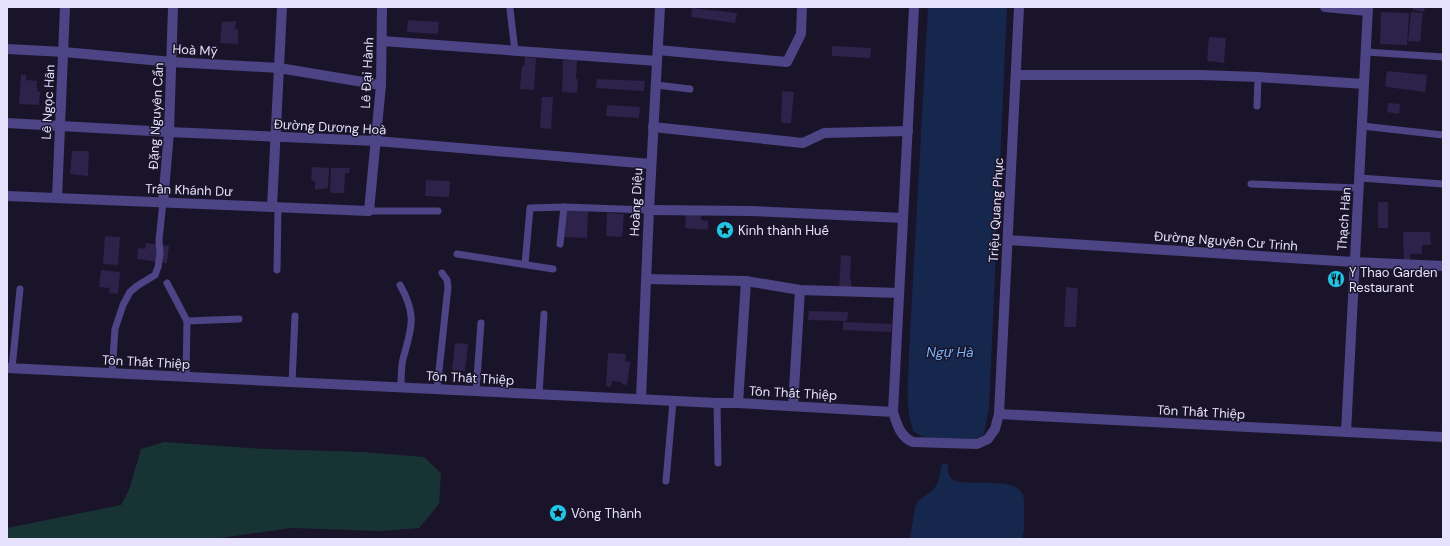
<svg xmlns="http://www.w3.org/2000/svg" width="1450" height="546" font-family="'DM Sans',sans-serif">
<rect width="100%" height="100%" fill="#1a142a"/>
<polygon fill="#183334" points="164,442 265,449 363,452 424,457 441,473 439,504 419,528 381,531 292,528 213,539 7,539 7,528 121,505 129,490 141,449"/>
<g fill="#15274d">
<path d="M928,7h79l-18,401 -5,26 -9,5 -41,-1 -12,-2 -8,-4c-10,-23 -5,-55 -5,-80z"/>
<path d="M942,464h6c0,4 0,9 2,13 7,13 62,-3 72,16 3,6 2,12 2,19 0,8 1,19 -2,27h-112l5,-32 4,-7 14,-10 5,-7z"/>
</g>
<g fill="#2d224a">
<polygon points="1413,7 1425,7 1424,12 1413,10"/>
<polygon points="692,8 737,13 735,23 691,17"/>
<polygon points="1381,12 1409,13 1407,45 1380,44"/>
<polygon points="1411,12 1423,13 1420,42 1408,41"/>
<polygon points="408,20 439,22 438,34 407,32"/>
<polygon points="236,21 235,29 238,29 238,44 220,43 222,22"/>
<polygon points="1209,37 1226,38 1224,63 1207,61"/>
<polygon points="832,46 871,48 870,58 832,56"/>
<polygon points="525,57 536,58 534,90 520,89 522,66 524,66"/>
<polygon points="563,60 577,60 576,79 578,79 577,93 562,92"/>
<polygon points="1387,71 1427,75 1425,92 1387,87 1385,85"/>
<polygon points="21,75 26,75 26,80 37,81 37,91 40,92 39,105 19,104"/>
<polygon points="597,79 645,81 644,91 596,88"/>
<polygon points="782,91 794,92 791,123 781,123"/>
<polygon points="542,97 553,97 551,129 540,128"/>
<polygon points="1388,103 1400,104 1399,114 1387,112"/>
<polygon points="607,105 640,107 639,118 606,116"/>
<polygon points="72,151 89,151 88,176 70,174"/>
<polygon points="312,167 329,168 328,188 315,190 315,181 311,181"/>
<polygon points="331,168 350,168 349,173 345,173 344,193 333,193 330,192"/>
<polygon points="426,180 450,181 449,197 425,196"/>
<rect x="1378" y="202" width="10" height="26"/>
<polygon points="702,207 701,220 708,221 708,230 685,228 686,212"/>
<polygon points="565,210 588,210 587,238 564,237"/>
<polygon points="607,213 624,214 622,237 606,236"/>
<polygon points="1403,232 1430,232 1431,245 1422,245 1422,254 1410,254 1410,262 1404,262"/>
<polygon points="105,236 120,237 118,265 103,264"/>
<polygon points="146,243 169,246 167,263 137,259 138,248 145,249"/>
<polygon points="841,255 851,256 850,280 851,280 851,288 839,288"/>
<polygon points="101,270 120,272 118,294 109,293 110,288 99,287"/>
<polygon points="1066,287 1078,288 1076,327 1064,327"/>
<polygon points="809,311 848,312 847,321 808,320"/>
<polygon points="843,322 892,324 891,332 843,330"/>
<polygon points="455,343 468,344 465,371 452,370"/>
<polygon points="608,353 626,354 625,361 630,362 627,385 622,384 622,382 612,381 611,387 606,386"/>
</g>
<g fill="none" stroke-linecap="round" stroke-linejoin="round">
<g stroke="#4c4484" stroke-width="7">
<polyline points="510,9 515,52"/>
<polyline points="1366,52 1443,57"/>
<polyline points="656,85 690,89"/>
<polyline points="1257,106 1258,77"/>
<polyline points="1362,126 1443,135"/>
<polyline points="1360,178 1443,184"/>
<polyline points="1251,184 1359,188"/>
<polyline points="369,211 438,211"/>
<polyline points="560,244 564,207"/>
<polyline points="457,254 553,269"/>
<polyline points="525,264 530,208 564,207 649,210"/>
<polyline points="277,270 278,207"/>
<polyline points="167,283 187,321 186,377"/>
<path d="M400,285c18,32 11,43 3,74 -2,9 -2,19 -2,28"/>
<polyline points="187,321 239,319"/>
<polyline points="12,368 20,289"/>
<polyline points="112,373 115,329 123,305 130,292 137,286 155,275 158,267 160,254 159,240 163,202"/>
<polyline points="292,383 295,316"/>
<polyline points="437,389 448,287 447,280 442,273"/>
<polyline points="476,391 481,323"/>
<polyline points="539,394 544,314"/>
<polyline points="717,403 718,463"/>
<polyline points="666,481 673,401"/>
</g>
<g stroke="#4c4484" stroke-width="10">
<polyline points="1325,7 1368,11"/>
<polyline points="382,41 657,61"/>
<polyline points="7,49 64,52 172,62 279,68 381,85"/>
<polyline points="658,50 787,62 801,34 802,7"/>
<polyline points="1016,75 1201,75 1258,77 1364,84"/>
<polyline points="7,123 169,132 376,141 651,164"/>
<polyline points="653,127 803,143 824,133 908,131"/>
<polyline points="7,196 369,211 381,85 382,7"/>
<polyline points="57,198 65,7"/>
<polyline points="163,202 169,132 173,7"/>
<polyline points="272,207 282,7"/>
<polyline points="649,210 751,211 903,218"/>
<polyline points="1008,240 1354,262 1443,266"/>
<polyline points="646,279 746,281 800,290 899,293"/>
<polyline points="641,399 649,210 660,7"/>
<polyline points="738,403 746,281"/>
<polyline points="793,406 800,290"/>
<polyline points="893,412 914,7"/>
<polyline points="999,414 1019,7"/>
<polyline points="1346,432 1368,7"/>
</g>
<path stroke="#4c4484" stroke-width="10" d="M7,368l710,35h21l155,9c4,12 7,25 20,30l64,2 11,-5 7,-10 4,-15 444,23"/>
</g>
<defs>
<g id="sight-disc" transform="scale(0.9)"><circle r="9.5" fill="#21c5e8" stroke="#1a142a"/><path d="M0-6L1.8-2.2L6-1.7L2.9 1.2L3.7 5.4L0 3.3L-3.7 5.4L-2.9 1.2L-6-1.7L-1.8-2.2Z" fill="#111"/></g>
<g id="restaurant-disc" transform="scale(0.9)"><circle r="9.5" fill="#21c5e8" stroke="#1a142a"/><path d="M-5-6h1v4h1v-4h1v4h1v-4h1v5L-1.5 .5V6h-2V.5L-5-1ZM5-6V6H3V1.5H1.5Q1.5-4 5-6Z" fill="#111"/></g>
</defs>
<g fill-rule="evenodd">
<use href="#sight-disc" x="725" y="230"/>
<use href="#restaurant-disc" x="1336" y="279"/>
<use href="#sight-disc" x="558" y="513"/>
</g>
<g text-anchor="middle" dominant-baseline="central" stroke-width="3" stroke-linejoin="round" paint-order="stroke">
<g font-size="13" fill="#e6e1fc" stroke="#1a142a">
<text transform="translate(195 50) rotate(3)">Hoà Mỹ</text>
<text transform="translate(367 73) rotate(-87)">Lê Đại Hành</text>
<text transform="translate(48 102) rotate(-87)">Lê Ngọc Hân</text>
<text transform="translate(156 116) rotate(-87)">Đặng Nguyên Cẩn</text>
<text transform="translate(330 127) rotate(3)">Đường Dương Hoà</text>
<text transform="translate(189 190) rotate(2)">Trần Khánh Dư</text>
<text transform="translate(636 202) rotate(-87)">Hoàng Diệu</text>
<text transform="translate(996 210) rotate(-87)">Triệu Quang Phục</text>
<text transform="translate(1344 219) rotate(-86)">Thạch Hãn</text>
<text transform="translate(1226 241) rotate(4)">Đường Nguyễn Cư Trinh</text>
<text transform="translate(146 362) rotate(3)">Tôn Thất Thiệp</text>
<text transform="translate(470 378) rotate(3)">Tôn Thất Thiệp</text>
<text transform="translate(793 393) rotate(3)">Tôn Thất Thiệp</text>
<text transform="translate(1201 412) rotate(3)">Tôn Thất Thiệp</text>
</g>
<g font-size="13" fill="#e6e1fc" stroke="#1a142a" text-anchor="start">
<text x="738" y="230">Kinh thành Huế</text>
<text x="1349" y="272">Y Thao Garden<tspan x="1349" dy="15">Restaurant</tspan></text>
<text x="571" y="513">Vòng Thành</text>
</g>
<g font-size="14" font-style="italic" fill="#7ab1f1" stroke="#1a142a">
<text x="950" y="352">Ngự Hà</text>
</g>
</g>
<rect width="1450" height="546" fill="none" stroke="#e6e1fc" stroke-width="16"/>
</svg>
